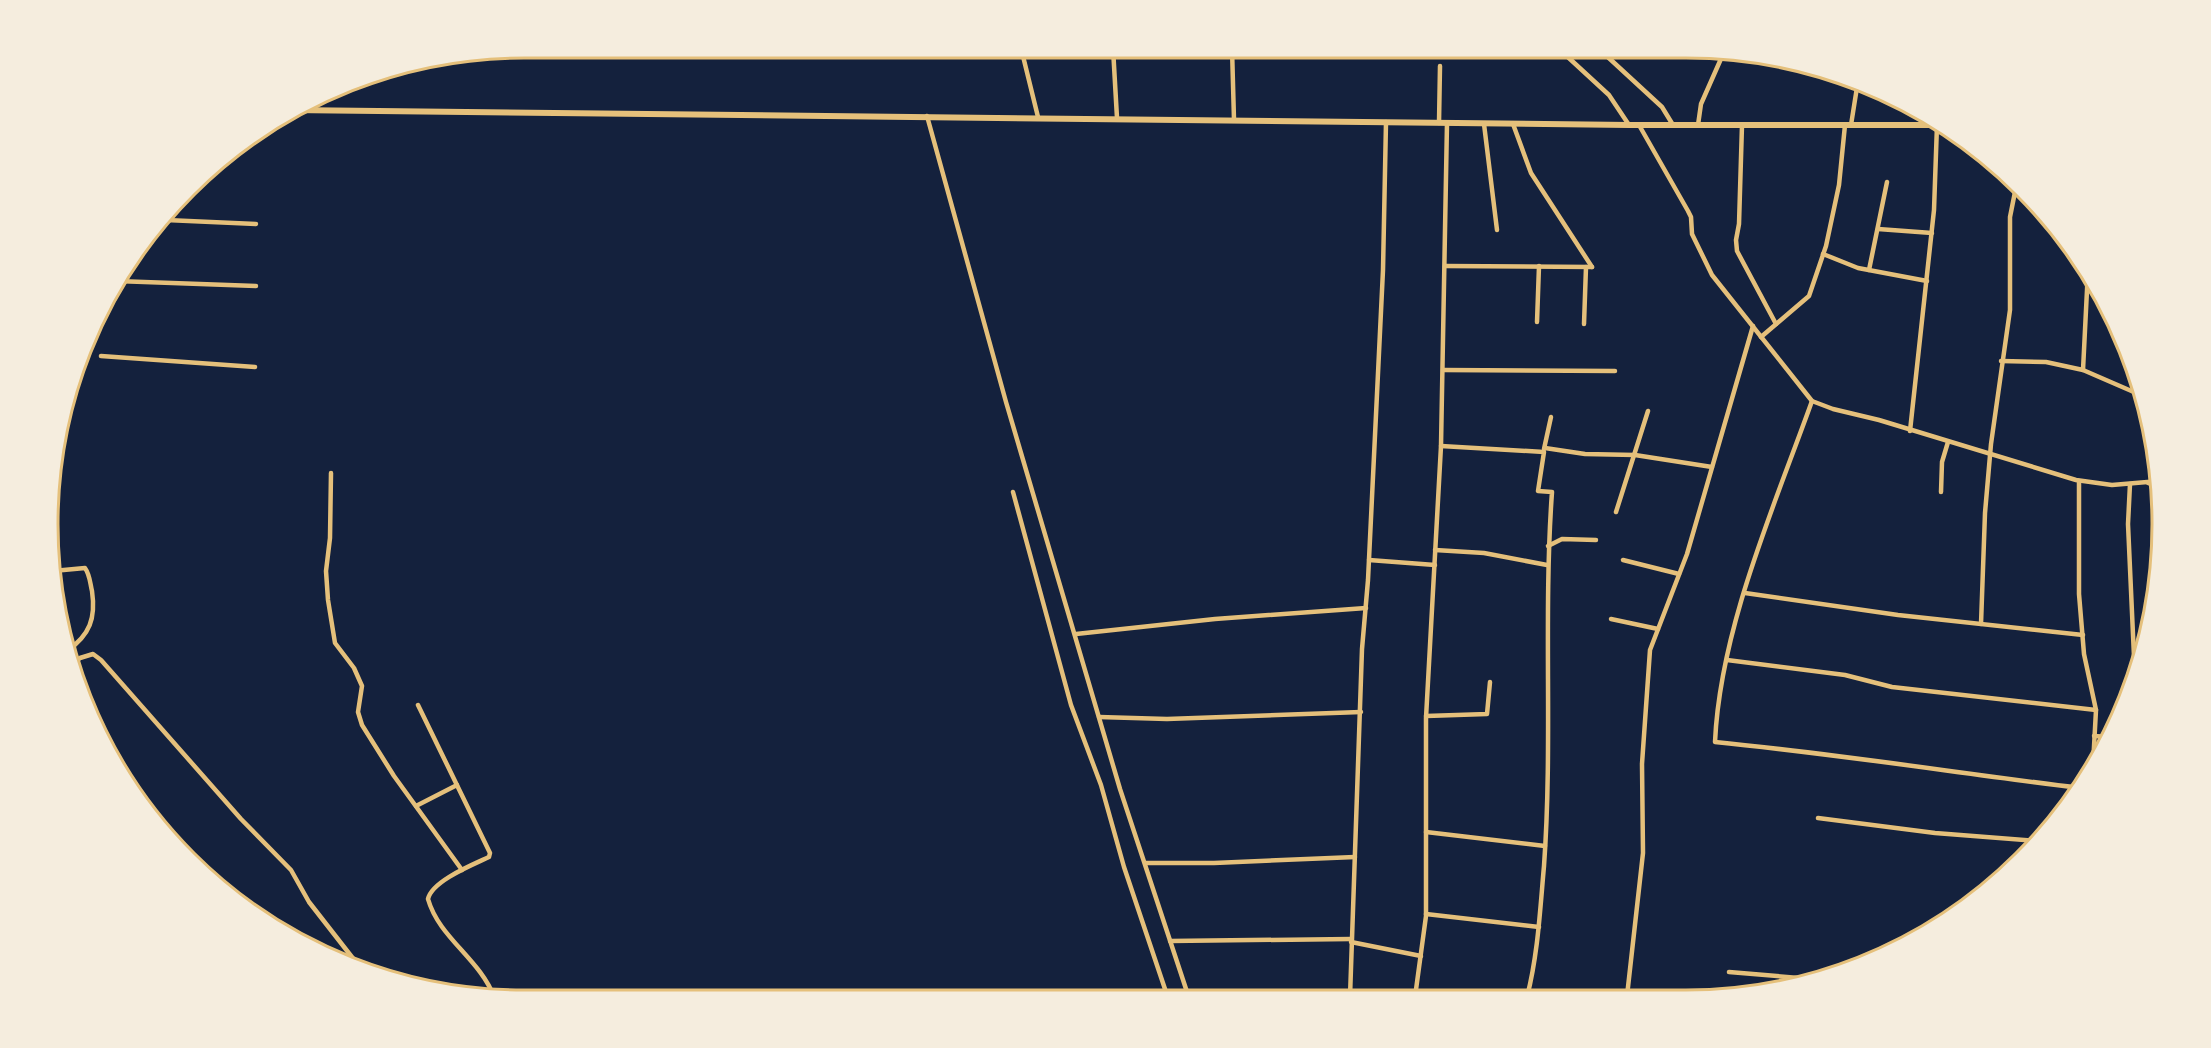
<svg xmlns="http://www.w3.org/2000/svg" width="2211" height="1048" font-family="'DejaVu Sans',sans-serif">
<rect width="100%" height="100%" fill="#14213d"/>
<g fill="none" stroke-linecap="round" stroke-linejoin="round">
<g stroke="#e5c07b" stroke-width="4.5">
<polyline points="1021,48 1038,117"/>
<polyline points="1113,48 1117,118"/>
<polyline points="1232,48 1234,120"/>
<polyline points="1558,48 1609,95 1629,125"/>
<polyline points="1598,48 1662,107 1673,125"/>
<polyline points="1608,57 1612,48"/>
<polyline points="927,116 1006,402 1120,789 1189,998"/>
<polyline points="1439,123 1440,66"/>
<polyline points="1484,124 1497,230"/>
<polyline points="1513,124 1531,173 1592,267"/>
<polyline points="1639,125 1688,211 1691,217 1692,234 1712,275 1812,401 1833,409 1879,420 2076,480 2112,485 2159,481"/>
<polyline points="1698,125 1701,104 1724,52"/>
<polyline points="1742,125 1739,224 1736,240 1737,251 1776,324"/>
<polyline points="1851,125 1858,81"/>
<polyline points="1922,125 1925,114"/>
<polyline points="166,220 256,224"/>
<polyline points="1878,229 1932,233"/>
<polyline points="1823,254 1858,268 1927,281"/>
<polyline points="1445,266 1592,267"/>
<polyline points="1869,270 1887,182"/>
<polyline points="116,281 256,286"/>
<polyline points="1537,322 1539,266"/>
<polyline points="1584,324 1586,267"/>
<polyline points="1761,337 1809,296 1826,246 1839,185 1845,125"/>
<polyline points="101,356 255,367"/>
<polyline points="2001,361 2046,362 2083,370 2088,270"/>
<polyline points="1443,370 1615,371"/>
<polyline points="2083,370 2143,396"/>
<path d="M1812,401c-38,106 -92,228 -97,341 122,12 243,31 365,46"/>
<polyline points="1910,431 1934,210 1937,125"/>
<path d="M1441,446l103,6 -6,39 14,1c-9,125 1,249 -8,374 -4,44 -6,88 -17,131"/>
<polyline points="1545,448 1585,454 1635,455 1712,467"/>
<polyline points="1544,449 1551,417"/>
<polyline points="331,473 330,538 326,571 328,600 335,643 354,668 362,686 358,712 362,725 394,776 462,870"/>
<polyline points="2079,481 2079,594 2084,654 2096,710 2093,765"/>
<polyline points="2148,483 2159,487"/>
<polyline points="2130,484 2128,524 2135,679"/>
<polyline points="1013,492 1071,705 1101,785 1124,867 1168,998"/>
<polyline points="1941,492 1942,462 1948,442"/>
<polyline points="1616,512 1648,411"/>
<polyline points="1548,546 1562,539 1596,540"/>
<polyline points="1435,550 1484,553 1547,565"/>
<polyline points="1369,560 1435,565"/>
<polyline points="1623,560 1679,574"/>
<path d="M53,571l32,-3c5,7 5,15 7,23 4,27 -2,44 -25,60"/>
<polyline points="1745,593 1898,615 2083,635"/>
<polyline points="1611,619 1658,629"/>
<polyline points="1981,624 1985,513 1991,444 2010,310 2010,217 2017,182"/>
<polyline points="1076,634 1215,619 1366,608"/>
<polyline points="1727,660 1845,675 1892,687 2096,710"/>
<polyline points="71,667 80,658 93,654 101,660 241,819 291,870 309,902 362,970"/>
<path d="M418,705l72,148 -1,4c-17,8 -57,24 -61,42 11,39 52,60 66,98"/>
<polyline points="1426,716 1487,714 1490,682"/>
<polyline points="1099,717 1167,719 1361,712"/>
<polyline points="2094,736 2109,737"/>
<polyline points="416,806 457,785"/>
<polyline points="1818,818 1935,833 2038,841"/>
<polyline points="1426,832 1545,846"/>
<polyline points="1146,863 1214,863 1355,857"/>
<polyline points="1426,914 1539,927"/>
<polyline points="1170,941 1351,939"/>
<polyline points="1351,942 1421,956"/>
<polyline points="1729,972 1811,979"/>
<polyline points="1627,996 1643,853 1642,764 1650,650 1687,554 1753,326"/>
<polyline points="1350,997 1362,649 1368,580 1383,270 1386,122"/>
<polyline points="1415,997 1426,916 1426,718 1441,446 1447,123"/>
<polyline points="1196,998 1350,994"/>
</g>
<polyline stroke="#e5c07b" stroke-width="6" points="290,110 1629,125 1946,125"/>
</g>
<path d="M0 0H2211V1048H0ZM524 58H1686A466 466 0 0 1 2152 524V524A466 466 0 0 1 1686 990H524A466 466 0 0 1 58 524V524A466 466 0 0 1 524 58Z" fill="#f5edde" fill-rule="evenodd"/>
<path fill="none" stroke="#e5c07b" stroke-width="3" d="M524 58H1686A466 466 0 0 1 2152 524V524A466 466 0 0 1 1686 990H524A466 466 0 0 1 58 524V524A466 466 0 0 1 524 58Z"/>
</svg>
